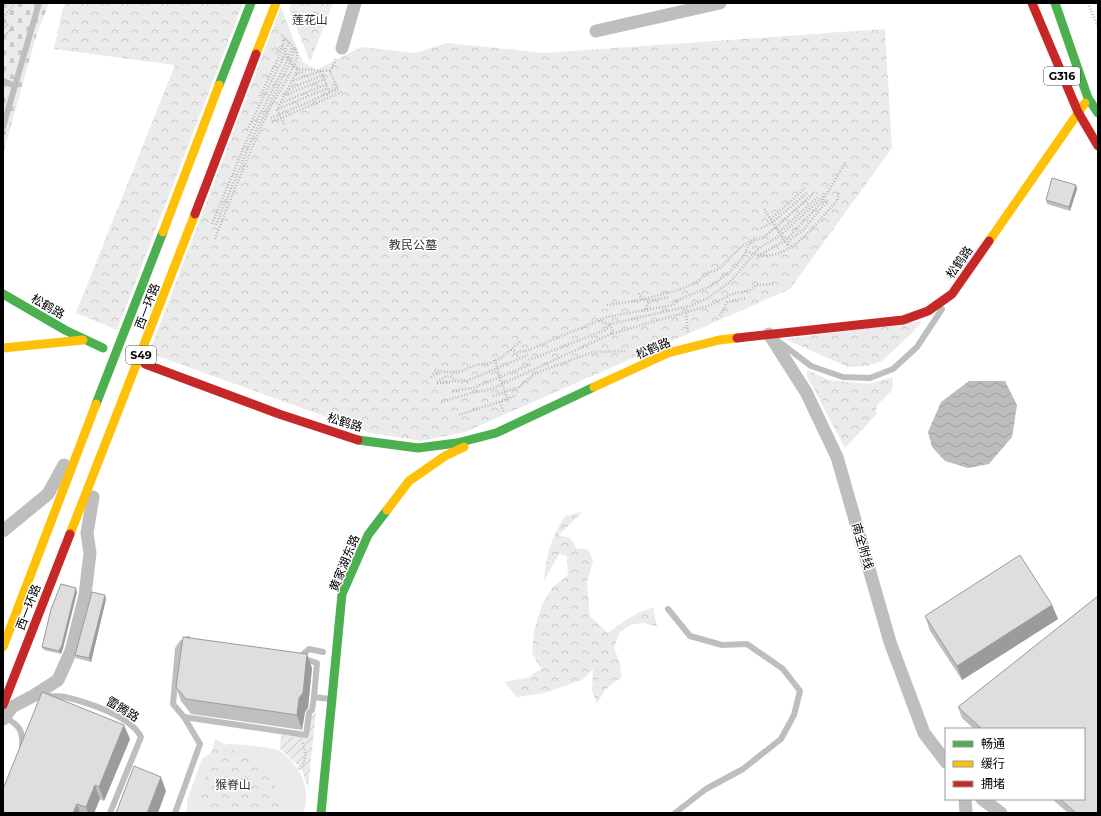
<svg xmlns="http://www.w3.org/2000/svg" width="1101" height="816" font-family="Montserrat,'Noto Sans SC',sans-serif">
<defs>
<pattern id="forest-crowns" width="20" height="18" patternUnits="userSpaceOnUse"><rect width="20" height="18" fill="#ebebeb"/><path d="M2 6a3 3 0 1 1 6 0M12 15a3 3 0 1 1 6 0" fill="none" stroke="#c8c8c8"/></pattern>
<pattern id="cemetery-stones" width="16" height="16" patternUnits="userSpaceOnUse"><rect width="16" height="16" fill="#ebebeb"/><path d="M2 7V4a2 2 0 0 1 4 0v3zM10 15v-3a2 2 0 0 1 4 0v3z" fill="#c8c8c8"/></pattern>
<pattern id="garden-furrows" width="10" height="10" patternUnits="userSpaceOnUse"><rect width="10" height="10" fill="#ebebeb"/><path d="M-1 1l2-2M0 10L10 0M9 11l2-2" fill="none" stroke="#c8c8c8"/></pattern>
<pattern id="water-waves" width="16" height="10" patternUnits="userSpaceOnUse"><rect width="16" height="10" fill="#bdbdbd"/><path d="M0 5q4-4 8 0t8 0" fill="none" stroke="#a1a1a1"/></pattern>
</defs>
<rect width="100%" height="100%" fill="#fff"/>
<path fill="#ebebeb" d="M228,744c10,0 41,3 49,6 15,7 27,25 29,41 1,7 -1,15 -2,22h-118l2,-15 14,-39 16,-11z"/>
<g fill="url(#forest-crowns)">
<polygon points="67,3 243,3 117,330 76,313 175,65 54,49 63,7"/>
<polygon points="291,3 333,3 310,62 289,8"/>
<polygon points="281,7 302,61 316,70 361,47 415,53 447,43 544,53 885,29 892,148 790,289 465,432 421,441 371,433 149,353"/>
<polygon points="922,321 912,333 882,361 867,366 848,367 785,339"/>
<polygon points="807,370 829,380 868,384 893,377 892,390 877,405 876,415 845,448 807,376"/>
<path d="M582,512l-23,23 11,3 7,11h11l5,12 -6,21 3,34 18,17c14,-10 28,-22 45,-25l4,19 -13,-4 -12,1 -13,9 -5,15 6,15 2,15c-13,6 -19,14 -25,26l-5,-13 1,-22 -11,11 -38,13 -27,4 -13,-15 23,-4 14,-9 -9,-16 2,-22 8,-26 10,-17 16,-13 -1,-19 -8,-2 -15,27c2,-25 7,-44 21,-65z"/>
<polygon points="215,739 266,769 291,813 196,813"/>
</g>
<polygon fill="url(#cemetery-stones)" points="3,3 49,3 37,33 3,154"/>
<polygon fill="url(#garden-furrows)" points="316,712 308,788 301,768 280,749 281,735 307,738 311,717"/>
<polygon fill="url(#water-waves)" points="969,381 1005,381 1017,405 1012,437 989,464 968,468 945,461 932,447 928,432 941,402"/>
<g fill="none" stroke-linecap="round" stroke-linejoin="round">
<g stroke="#b9b9b9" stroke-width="2.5" stroke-dasharray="1 2" stroke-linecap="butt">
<polyline points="1088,3 1098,27"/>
<polyline points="3,5 5,3"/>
<polyline points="3,10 10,3"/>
<polyline points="3,17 16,3"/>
<polyline points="3,24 6,21"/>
<polyline points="3,29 9,23"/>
<polyline points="3,38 13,27"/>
<polyline points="276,53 282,46 293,66 298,69 330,71 337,88 329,91 321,71 292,81"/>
<polyline points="330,71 336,59"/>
<polyline points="296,74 303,72"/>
<polyline points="289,89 323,75"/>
<polyline points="285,95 325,79"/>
<polyline points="260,96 279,57 285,38"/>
<polyline points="281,103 327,84"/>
<polyline points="278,109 328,88"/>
<polyline points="271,118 339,89"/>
<polyline points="272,122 342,92"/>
<polyline points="284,124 277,110 298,69"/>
<polyline points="247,130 281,62 289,42"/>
<polyline points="764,209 788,246"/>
<polyline points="771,219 805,188"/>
<polyline points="212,224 245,144 289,57 292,47"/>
<polyline points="216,225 250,143 291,61 295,49"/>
<polyline points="761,228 773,222 808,192"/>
<polyline points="779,232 819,196"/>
<path d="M215,239c18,-46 36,-91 57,-135 6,-11 25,-38 25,-49 1,-6 -12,-16 -16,-21"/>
<polyline points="788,245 790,240 803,230 828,200"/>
<path d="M746,251c39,19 67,-25 91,-50l2,-9"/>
<polyline points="757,259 761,254 785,241 822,202 846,161"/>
<polyline points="639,293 642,299 649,301"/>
<polyline points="607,305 636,301 675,291 694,284 708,273 719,269 740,248 756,237"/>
<polyline points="646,309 649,301 669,297"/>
<polyline points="686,313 688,333"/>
<polyline points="720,316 727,302 746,298"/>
<polyline points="599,321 610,324 613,331 611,334"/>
<polyline points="511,350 517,352 526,351 607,317 673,305 678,300 711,286 731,271 743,257 748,246 752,242 765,236 776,227 814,193"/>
<polyline points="495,360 502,385 508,399"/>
<polyline points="529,360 605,330 610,324 690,306 708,298 730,282 759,248 781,235 822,198 824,193"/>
<path d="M435,370c8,2 18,3 26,1 8,-2 16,-9 24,-6l16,-7 20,-17"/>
<polyline points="431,377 441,372"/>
<polyline points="437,382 445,377 450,376 456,380"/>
<path d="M437,383c10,1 19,-4 30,-2l61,-26"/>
<polyline points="453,391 473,388 531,364"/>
<polyline points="493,396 519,387 536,373 593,352 625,351"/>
<polyline points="441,402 475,392 489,390 611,334 711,305 732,294 750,290 756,285 774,284"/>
<polyline points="500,402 504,413"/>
<polyline points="459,415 508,399 516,395"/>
<path d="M299,769c9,-9 6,-15 4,-27"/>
</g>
<g stroke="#bebebe" stroke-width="6">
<polyline points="3,81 15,86"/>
<polyline points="3,127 39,3"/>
<polyline points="778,341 811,366 843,377 870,378 893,369 917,347 942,309"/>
<polyline points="668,609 690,636 722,645 747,644 783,669 800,691 794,715 781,739 743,769 706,789 675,813"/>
<polyline points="299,658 309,649 323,652"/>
<polyline points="301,659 308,660 317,663 314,697 330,699"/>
<path d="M46,696c6,0 13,0 19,1 21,5 66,19 76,40l-31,76"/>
<polyline points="184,717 306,735 309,713 312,710 314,697"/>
<path d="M8,719c13,8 15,13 14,28"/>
<polyline points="175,813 200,744 184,717 173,704 178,649 182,643 188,639"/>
</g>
<g stroke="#bebebe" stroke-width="13">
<polyline points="596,31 720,3"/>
<polyline points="342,48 355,3"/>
<polyline points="769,334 806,392 837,457 890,642 924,733 946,762"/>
<polyline points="3,531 48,494 64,465"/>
<polyline points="3,719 12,707 33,696 58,680 71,651 85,595 90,553 87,533 93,497"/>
<polyline points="965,799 966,813"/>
<polyline points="982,799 1001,813"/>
</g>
<g stroke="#4caf50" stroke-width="9">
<polyline points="1055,3 1088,98 1098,113"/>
<polyline points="219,85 251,3"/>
<polyline points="3,294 65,330 103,348"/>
<polyline points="96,404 163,232"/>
<polyline points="358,440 418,448 457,443 496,433 594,387"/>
<polyline points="321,813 342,594 368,535 387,510"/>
</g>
<g stroke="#ffc107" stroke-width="9">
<polyline points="256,54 276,3"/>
<polyline points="163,232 219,85"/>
<polyline points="989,241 1085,103"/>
<polyline points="3,348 83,340"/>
<polyline points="594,387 668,353 719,340 737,338"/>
<polyline points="387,510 409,481 445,456 464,447"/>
<polyline points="70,534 195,214"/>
<polyline points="3,647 96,404"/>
</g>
<g stroke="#c62828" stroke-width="9">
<polyline points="1032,3 1078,112 1098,146"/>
<polyline points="195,214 256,54"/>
<polyline points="737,338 903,320 928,311 952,294 989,241"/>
<polyline points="145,364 279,414 358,440"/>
<polyline points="3,705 70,534"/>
</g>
</g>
<g fill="#bfbfbf">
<polygon points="1076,185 1077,189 1070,211 1047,204 1046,200"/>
<polygon points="77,592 63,648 61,654 44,650 42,647"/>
<polygon points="1098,596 1098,813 1068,813 1052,799 1084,799 1084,729 974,729 962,718 958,707"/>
<polygon points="106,599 91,662 76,658 75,655"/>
<polygon points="1052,605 1058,619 962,680 930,631 925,616"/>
<polygon points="312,668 308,708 305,712 302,730 191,714 181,701 176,687"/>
<polygon points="130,739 104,801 100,799 94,813 3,813"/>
</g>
<g fill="#9b9b9b">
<polygon points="1076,185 1077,189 1070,211 1069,207"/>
<polygon points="76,588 77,592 63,648 61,654 59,651"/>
<polygon points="105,595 106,599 91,662 89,658"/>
<polygon points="1052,605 1058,619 962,680 957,666"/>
<polygon points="307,654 312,668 308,708 305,712 302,730 297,715"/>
<polygon points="124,725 130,739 104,801 99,787"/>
<polygon points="161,777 166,791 158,813 147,813"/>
<polygon points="95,785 100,799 94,813 88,813 86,807"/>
<polygon points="77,804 80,813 73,813"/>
</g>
<g fill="#dedede" stroke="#9b9b9b">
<polygon points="1052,178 1076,185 1069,207 1046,200"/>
<polygon points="1020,555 1052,605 957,666 925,616"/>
<polygon points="61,584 76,588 62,645 59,651 42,647 51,609"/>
<polygon points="92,592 105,595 89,658 75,655"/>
<polygon points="1098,596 1098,813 1076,813 1060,799 1084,799 1084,729 982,729 958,707"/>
<polygon points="183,637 307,654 303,693 299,698 297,715 186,699 176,687"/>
<polygon points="42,692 124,725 99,787 95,785 86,807 77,804 73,813 3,813 3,789"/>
<polygon points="134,766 161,777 147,813 116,813"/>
</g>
<g text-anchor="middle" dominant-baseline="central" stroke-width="3" stroke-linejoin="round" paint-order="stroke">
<g fill="#fff" stroke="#4c4c4c" stroke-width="1">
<rect x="1044" y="67" width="36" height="18" rx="3"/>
<rect x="126" y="346" width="30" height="18" rx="3"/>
</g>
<g font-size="11" font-weight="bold" fill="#000">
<text x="1062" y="76">G316</text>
<text x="141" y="355">S49</text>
</g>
<g font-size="12" fill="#313131" stroke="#fff">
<text x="310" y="19">莲花山</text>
<text x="413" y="244">教民公墓</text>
<text x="233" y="784">猴脊山</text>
</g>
<g font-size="12" fill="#000" stroke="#fff">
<text transform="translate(959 262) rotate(-55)">松鹤路</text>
<text transform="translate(48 306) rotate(30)">松鹤路</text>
<text transform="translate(147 306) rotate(-69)">西一环路</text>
<text transform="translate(653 348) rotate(-22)">松鹤路</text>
<text transform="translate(345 422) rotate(17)">松鹤路</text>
<text transform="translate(863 546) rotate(74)">南全附线</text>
<text transform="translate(344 563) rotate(-68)">黄家湖东路</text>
<text transform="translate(28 607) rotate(-69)">西一环路</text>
<text transform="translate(123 709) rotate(31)">雷腾路</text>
</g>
</g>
<rect width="1101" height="816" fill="none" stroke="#000000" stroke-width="8"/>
<rect x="945" y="728" width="140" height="72" fill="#ffffff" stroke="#999999"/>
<rect x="953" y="741" width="20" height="6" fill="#4caf50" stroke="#999999"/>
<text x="981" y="748" font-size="12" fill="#000000">畅通</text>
<rect x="953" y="761" width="20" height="6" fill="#ffc107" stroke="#999999"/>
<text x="981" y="768" font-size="12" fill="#000000">缓行</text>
<rect x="953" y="781" width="20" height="6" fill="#c62828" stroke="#999999"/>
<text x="981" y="788" font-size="12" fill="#000000">拥堵</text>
</svg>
